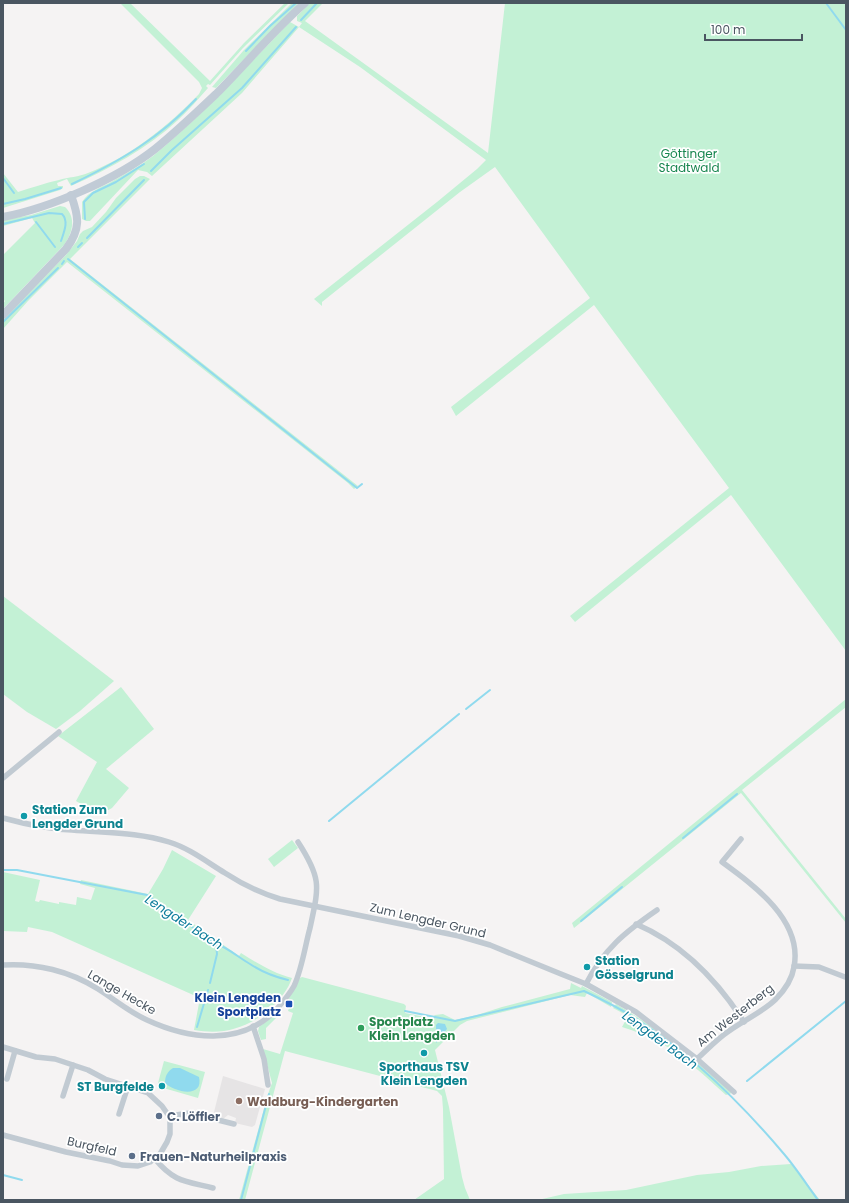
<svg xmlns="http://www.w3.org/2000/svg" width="849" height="1203" font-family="Poppins,sans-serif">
<rect width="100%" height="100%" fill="#f5f3f3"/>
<polygon fill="#e6e4e5" points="223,1076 265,1089 255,1125 252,1127 235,1123 236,1118 228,1115 223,1119 213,1116"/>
<g fill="#c3f1d5">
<path d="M120,3h10l80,78 34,-38 41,-40h4l-46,45 -33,37 -2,-1 -2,2 2,2c-10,11 -19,22 -30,32 -30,28 -69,49 -107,66l-4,-7 -10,4 1,3h5v2l-3,2 -57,18v-35l15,19c13,-4 27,-9 41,-12 9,-3 20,-3 29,-7 43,-17 79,-46 111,-79l3,-6 -3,-6z"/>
<polygon points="292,3 299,3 216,88 212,87 244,50"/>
<path d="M310,3h13l-18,18 183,132 17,-150h341v648l-115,-156 -156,127 -5,-6 159,-128 -135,-183 -138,111 -5,-9 139,-109 -95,-131 -35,25 -138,110v4l-8,-7 123,-97 40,-33 9,-9 -126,-93 -61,-40 -57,66 -90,83 -5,-4 -9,-2 -48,51h-4l-4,-2v-17c7,-11 18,-14 29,-20 14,-8 29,-16 42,-26 50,-41 92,-88 137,-134l9,5 3,-4 -5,-2v-5z"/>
<polygon points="140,176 144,176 150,179 70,259 358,486 354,489 348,483 67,262 28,301 3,329 3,320 66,255 77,241 80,234 83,231 92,227 106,212 116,198 135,179"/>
<path d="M60,206l5,1c12,11 7,27 -1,38l-61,64v-5l2,-3 -2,-2v-44l32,-32 -3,-5 -29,8v-6l28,-5z"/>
<polygon points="3,596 114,681 80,711 56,729 27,712 3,694"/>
<polygon points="121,687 154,729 106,769 129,788 112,808 103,813 88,808 76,801 97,762 58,736"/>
<polygon points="846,699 846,707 742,790 846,919 846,923 741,793 574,928 572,923"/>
<polygon points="292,840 298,848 274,867 268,859"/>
<path d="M172,850l44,26 -28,44 51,36 2,-3c16,10 32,20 51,25 -4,12 -12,21 -20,29l-2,-1 -7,4 3,3c-24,16 -43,22 -72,17l6,-32 -148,-66 -24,-5 -1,5 -24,-1v-59l37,8 -5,21 4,1 1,-2 19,4v-2l17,3 1,-8 14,3 4,-12 -15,-4 1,-4 67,14 15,-25z"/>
<polygon points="302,977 404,1004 406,1006 405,1013 431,1018 435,1015 443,1014 455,1020 477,1015 502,1007 570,989 571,983 581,988 582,986 612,1002 611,1007 587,993 585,997 570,995 467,1021 460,1025 435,1050 449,1107 462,1177 465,1188 470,1200 414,1200 444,1179 443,1109 442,1096 437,1091 285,1051 245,1200 239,1200 268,1094 272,1083 263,1049 280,1054 293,1013 288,1011 289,1008 291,1008 292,1004 289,1003 289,998 300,978"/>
<path d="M616,1004c42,24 79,56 116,89l-6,2c-20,-18 -41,-38 -65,-52 -12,-7 -26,-12 -39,-16l6,-11 -15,-8z"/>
<polygon points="276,1014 277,1017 266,1028 266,1039 261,1040 258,1031 259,1027"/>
<polygon points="164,1061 205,1072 198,1098 160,1087 161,1084 158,1083"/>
<polygon points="791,1164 820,1200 538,1200 564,1194 626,1190 697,1175 729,1172 761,1166"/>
</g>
<g fill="#90daee">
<polygon points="438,1023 445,1024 447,1029 436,1043 436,1025"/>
<path d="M173,1068h7l19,9c5,22 -25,15 -34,6 0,-7 2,-11 8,-15z"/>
</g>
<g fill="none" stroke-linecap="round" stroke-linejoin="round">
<g stroke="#90daee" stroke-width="2">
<polyline points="826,3 846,30"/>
<polyline points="301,20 317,3"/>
<polyline points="246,51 270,26 296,3"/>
<polyline points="151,171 172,150 242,88 296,27"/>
<polyline points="3,178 14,193"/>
<path d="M72,184c48,-23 88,-46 124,-85"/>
<polyline points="3,204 25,199 61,188"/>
<polyline points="85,219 84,202 93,193 116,182 144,164"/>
<polyline points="36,222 55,247"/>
<path d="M3,224l46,-11 13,1c7,7 2,18 -1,27"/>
<polyline points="87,238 144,180"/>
<polyline points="78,247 82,243"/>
<polyline points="68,259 357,488 362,484"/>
<polyline points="62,264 64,261"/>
<polyline points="3,322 58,268"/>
<polyline points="466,709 490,690"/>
<polyline points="329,821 459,714"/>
<polyline points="683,838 737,794"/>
<path d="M3,870h14l130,25 68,48c13,5 23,14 35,21 12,8 25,13 38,16"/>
<polyline points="581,921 622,887"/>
<polyline points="210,983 217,954 216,944"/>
<path d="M405,1011l50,10 129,-30c17,8 35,17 51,27 56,36 106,85 149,136 12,14 23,31 34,46"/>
<polyline points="197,1027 208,990"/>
<polyline points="747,1081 846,1001"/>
<polyline points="3,1175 22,1180"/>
<polyline points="241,1200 269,1094"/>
</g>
<g stroke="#c1cad2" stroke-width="5.5">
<polyline points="3,778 59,732"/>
<path d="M3,818c22,6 46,11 69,12 32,3 66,2 97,12 20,6 38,20 56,31 17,11 35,20 55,26l179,37 31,9 71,29 25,10 50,28 61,47 37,33"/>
<path d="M636,924c47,20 81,56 108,98"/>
<path d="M3,965c33,-2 67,6 95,24 16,10 31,23 49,31 41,19 93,27 129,-10 6,-7 13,-15 18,-24 8,-17 11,-40 16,-58 9,-42 12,-49 -12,-86"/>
<polyline points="794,966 819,967 845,977"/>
<path d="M586,984c18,-35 39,-52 71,-74"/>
<polyline points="253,1026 264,1059 268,1085"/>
<polyline points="3,1047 36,1057 55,1059 88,1070 105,1079 148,1093 162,1106 169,1116 170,1121 170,1134 167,1142 160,1154 150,1162 138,1166 122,1165 110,1161 66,1152 3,1135"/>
<path d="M697,1059c11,-10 20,-20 32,-28 15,-11 32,-18 46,-31 9,-9 17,-20 19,-33 9,-46 -39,-81 -72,-105l19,-23"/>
<polyline points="7,1079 15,1051"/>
<polyline points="63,1096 73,1065"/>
<polyline points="119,1114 128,1086"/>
<polyline points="169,1116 190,1113 234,1124"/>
<path d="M155,1159c19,23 30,22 58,29"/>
</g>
<g stroke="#c1cbd6" stroke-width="8">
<path d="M3,217c47,-9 114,-38 152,-68 21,-17 41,-36 61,-55 30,-30 57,-63 89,-91"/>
<path d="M3,315l63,-66c15,-20 13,-32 5,-54"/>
</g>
</g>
<g fill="#0f9aa8" stroke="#fff" stroke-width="1.5">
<circle cx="24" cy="816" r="4"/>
<circle cx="587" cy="967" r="4"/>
<circle cx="424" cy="1053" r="4"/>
<circle cx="162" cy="1086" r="4"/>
</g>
<rect fill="#1a4fb4" stroke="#fff" stroke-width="1.5" x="285" y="1000" width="8" height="8" rx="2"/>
<circle fill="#2e9e5b" stroke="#fff" stroke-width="1.5" cx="361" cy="1028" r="4"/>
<circle fill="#8d6e63" stroke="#fff" stroke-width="1.5" cx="239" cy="1101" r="4"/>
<g fill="#5c6f8a" stroke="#fff" stroke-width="1.5">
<circle cx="159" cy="1116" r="4"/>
<circle cx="132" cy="1156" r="4"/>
</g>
<g text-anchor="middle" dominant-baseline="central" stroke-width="3.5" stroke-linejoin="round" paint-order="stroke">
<g font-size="12" fill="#17864f" stroke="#fff">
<text x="689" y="153">Göttinger<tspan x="689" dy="14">Stadtwald</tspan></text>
</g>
<g font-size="12" font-weight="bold" fill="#0d838f" stroke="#fff" text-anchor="start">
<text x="32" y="809">Station Zum<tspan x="32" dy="14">Lengder Grund</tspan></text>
<text x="595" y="960">Station<tspan x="595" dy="14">Gösselgrund</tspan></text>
<text x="424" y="1066" text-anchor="middle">Sporthaus TSV<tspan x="424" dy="14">Klein Lengden</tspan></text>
<text x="154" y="1086" text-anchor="end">ST Burgfelde</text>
</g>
<g font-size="12" fill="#4a5661" stroke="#fff">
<text transform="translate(428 920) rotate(13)">Zum Lengder Grund</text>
<text transform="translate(122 992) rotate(30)">Lange Hecke</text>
<text transform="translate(735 1015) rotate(-38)">Am Westerberg</text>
<text transform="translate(92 1146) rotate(13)">Burgfeld</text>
</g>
<g font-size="12" font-weight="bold" fill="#164399" stroke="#fff" text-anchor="end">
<text x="281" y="997">Klein Lengden<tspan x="281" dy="14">Sportplatz</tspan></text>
</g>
<g font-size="12" font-weight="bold" fill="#27864d" stroke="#fff" text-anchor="start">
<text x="369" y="1021">Sportplatz<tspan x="369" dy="14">Klein Lengden</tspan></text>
</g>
<g font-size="12" font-weight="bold" fill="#785e54" stroke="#fff" text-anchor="start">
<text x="247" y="1101">Waldburg-Kindergarten</text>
</g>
<g font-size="12" font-weight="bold" fill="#4e5e75" stroke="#fff" text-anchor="start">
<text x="167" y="1116">C. Löffler</text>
<text x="140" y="1156">Frauen-Naturheilpraxis</text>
</g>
<g font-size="13" font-style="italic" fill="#0c7c9b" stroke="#fff">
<text transform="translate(184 922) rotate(33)">Lengder Bach</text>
<text transform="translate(660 1040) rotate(36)">Lengder Bach</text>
</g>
</g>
<rect width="849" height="1203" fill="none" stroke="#4a5661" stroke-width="8"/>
<path d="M705 34v6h97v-6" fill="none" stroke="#4a5661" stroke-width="2"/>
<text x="711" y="34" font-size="12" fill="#4a5661" stroke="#ffffff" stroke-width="3" paint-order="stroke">100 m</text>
</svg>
